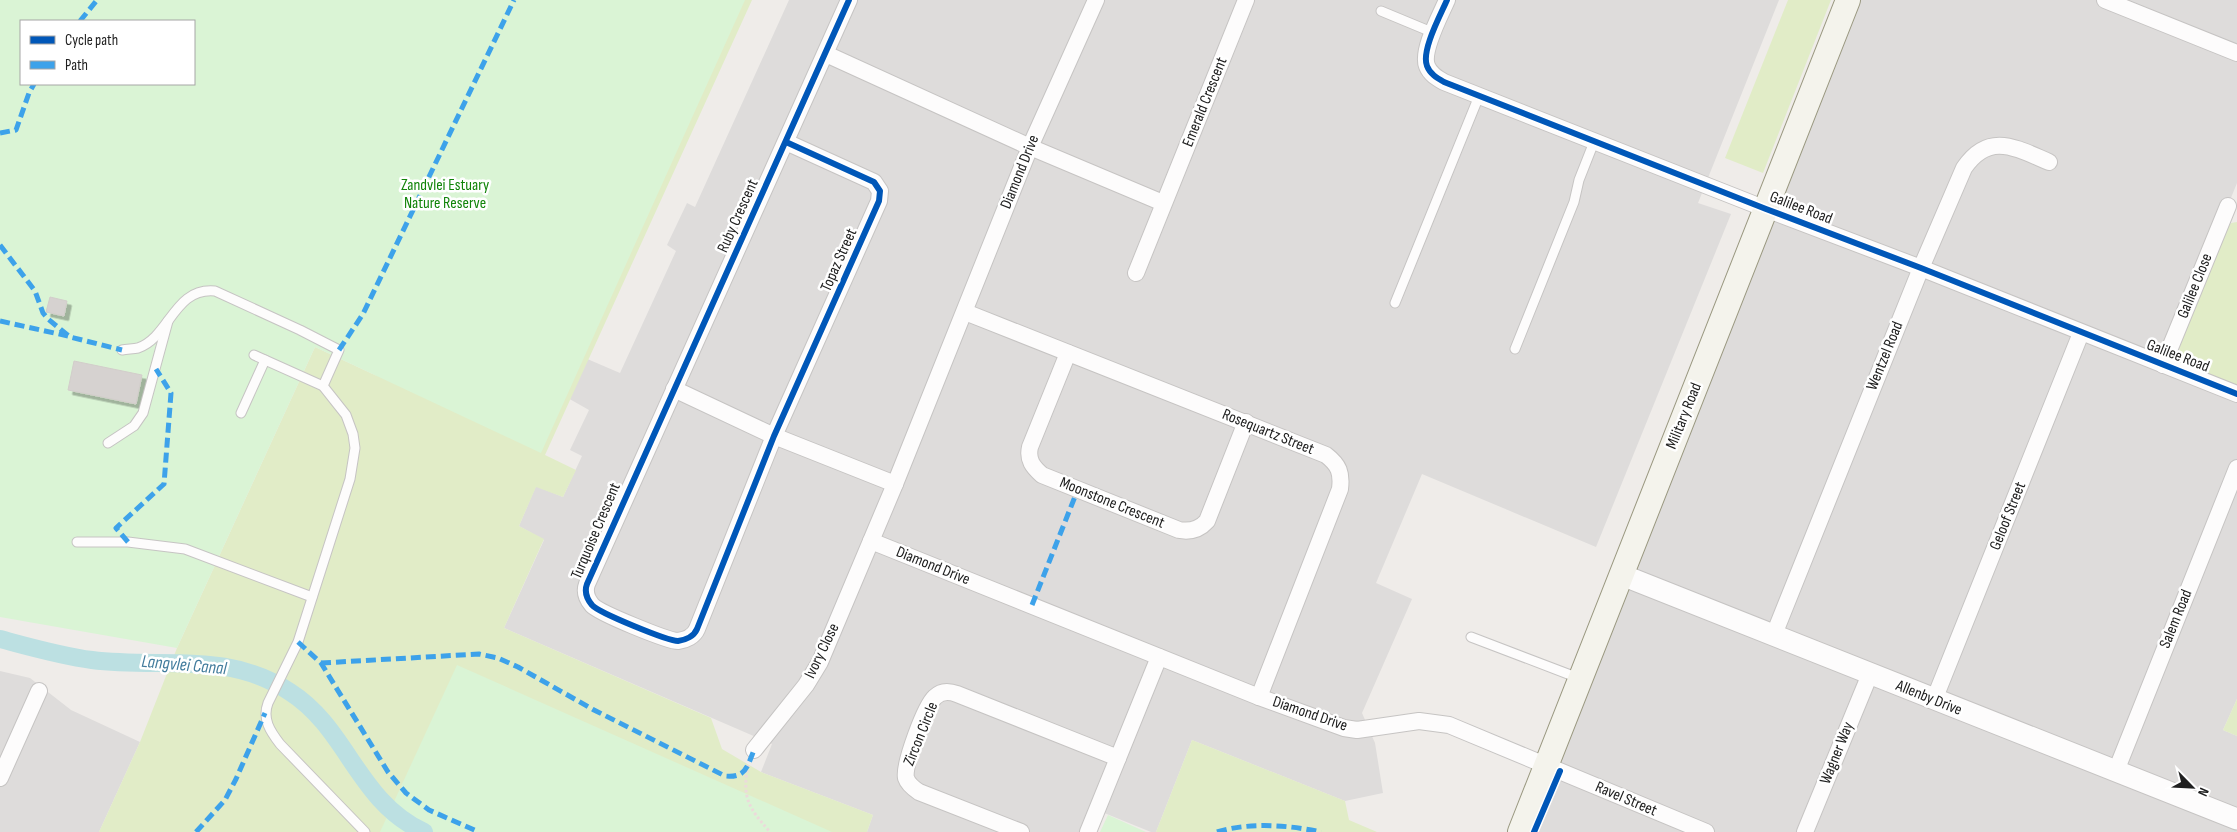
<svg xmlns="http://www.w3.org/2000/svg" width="2237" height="832" font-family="'Sofia Sans Condensed',sans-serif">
<defs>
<filter id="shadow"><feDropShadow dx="4.5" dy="4.5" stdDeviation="0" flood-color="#0004"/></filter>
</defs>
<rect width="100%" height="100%" fill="#efece9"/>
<g fill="#dedcdb">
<polygon points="789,0 1779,0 1698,203 1731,214 1596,547 1422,474 1376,583 1412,599 1362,713 1375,743 1383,793 1345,801 1192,740 1156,832 1151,832 1097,810 1088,832 867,832 873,815 761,772 772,744 504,628 544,540 519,526 536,486 563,497 582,456 570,450 589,410 566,397 585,358 620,373 676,251 667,245 687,203 695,207"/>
<polygon points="1848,0 2237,0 2237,183 2163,365 2237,394 2237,699 2223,730 2237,736 2237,832 1520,832"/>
<polygon points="0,671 30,678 71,710 140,742 99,832 0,832"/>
</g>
<g fill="#e1ecc7">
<polygon points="173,0 752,0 545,455 576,470 563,497 536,487 519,526 544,539 504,628 711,718 722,749 761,772 873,815 867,832 99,832 140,742 177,648 315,347 377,376 231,292 132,329 0,41 21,84 194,84 194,21"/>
<polygon points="1788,0 1831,0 1763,173 1725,158"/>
<polygon points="2237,222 2237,385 2192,368 2183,360 2179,348 2225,232 2231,223"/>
<polygon points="2237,699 2237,736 2223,730"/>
<polygon points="1192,740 1345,801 1349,820 1377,832 1156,832"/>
</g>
<g fill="#daf4d5" fill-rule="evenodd">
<path d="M0,0h745l-204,453 -226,-106 -138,301 -177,-31zM21,21h173v63h-173z"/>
<polygon points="457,665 832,832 380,832"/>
<polygon points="1108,815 1146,832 1100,832"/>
</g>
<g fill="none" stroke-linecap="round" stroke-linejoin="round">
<path stroke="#bce0e2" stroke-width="18" d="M0,639c30,8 61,17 92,21 70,9 134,-10 198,32 58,37 67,109 134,140"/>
</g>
<g fill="#d6d2d0" stroke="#d2cdca" filter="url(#shadow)">
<polygon points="50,297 67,301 64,316 46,312"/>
<polygon points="74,361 142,375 136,404 68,390"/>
</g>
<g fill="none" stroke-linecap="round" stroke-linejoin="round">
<g stroke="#c6c4c3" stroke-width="11">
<g id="service">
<polyline points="1381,11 1434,33"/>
<polyline points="1395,303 1479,96"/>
<polyline points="1515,349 1574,202 1579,180 1594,142"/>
<path d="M122,350c5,-1 11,-1 16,-2 32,-11 36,-61 77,-57l85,39 39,20 -16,36"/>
<path d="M254,355l69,31 23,29 7,19 2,14 -5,31 -52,163 -30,61c-6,16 2,28 12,41l85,88"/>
<polyline points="241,413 265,360"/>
<polyline points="108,443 134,426 143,413 168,321"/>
<polyline points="77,542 128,542 185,549 312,597"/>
<polyline points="1471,637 1581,679"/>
</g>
</g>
<g stroke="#c6c4c3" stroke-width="18">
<g id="minor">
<path d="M1447,0c-7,16 -26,51 -20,66 3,8 10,12 17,16l322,127 155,59 316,126"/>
<polyline points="2105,0 2237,53"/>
<polyline points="826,54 1030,147 1163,203"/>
<path d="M786,142l88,40 6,9 -1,10 -105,235 -77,193c-3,7 -11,11 -19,12 -10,0 -79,-28 -86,-36 -5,-6 -8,-13 -5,-21l262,-584"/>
<polyline points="1136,273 1246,0"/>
<path d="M965,312l361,143c13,10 16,18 14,34l-81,208"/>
<path d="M1068,353l-38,94c-3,13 3,20 12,28l137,55c11,2 20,0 28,-9l39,-99"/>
<polyline points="2163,365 2228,206"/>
<polyline points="674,389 774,436 895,484"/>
<polyline points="871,541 1259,697 1344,728 1357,730 1419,721 1449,725 1706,832"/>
<path d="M1773,637l148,-369 43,-100c25,-37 52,-20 85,-6"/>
<polyline points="1934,700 2081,333"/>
<polyline points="754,750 806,685 820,662 895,484 1030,147 1096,0"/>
<polyline points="2116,771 2237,468"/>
<polyline points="0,778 39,691"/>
<path d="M1021,832l-102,-40c-6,-4 -11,-8 -13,-14 -3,-13 19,-72 29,-81 6,-6 14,-6 22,-3l161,64"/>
<polyline points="1088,832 1159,657"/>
<polyline points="1805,832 1870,674"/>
</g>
</g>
<g stroke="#c6c4c3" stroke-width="23">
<polyline id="tertiary" points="1622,575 2237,819"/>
</g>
<g stroke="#9a9880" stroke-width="26">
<polyline id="secondary" points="1520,832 1848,0"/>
</g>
<path stroke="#ecdadb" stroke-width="3" stroke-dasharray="2.5 2.5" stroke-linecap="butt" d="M748,765c-6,33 0,42 22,67"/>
<use href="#service" stroke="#fdfcfc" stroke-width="9"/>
<use href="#minor" stroke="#fdfcfc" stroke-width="16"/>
<use href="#tertiary" stroke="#fdfcfc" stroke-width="21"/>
<use href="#secondary" stroke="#f4f3ec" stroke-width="24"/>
<g stroke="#3da2ea" stroke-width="5" stroke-dasharray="10 5" stroke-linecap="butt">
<polyline points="80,21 97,0"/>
<polyline points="0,133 16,130 29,93 34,84"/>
<polyline points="0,245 35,291 43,313 48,319 70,337 122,350"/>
<polyline points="0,321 68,336"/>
<polyline points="339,350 363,314 514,0"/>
<polyline points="128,542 116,528 164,484 171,393 156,369"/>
<polyline points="1032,605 1078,489"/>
<polyline points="298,642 321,663 388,772 406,793 429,810 479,832"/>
<path d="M321,663l158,-9 19,4 20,9 76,43 131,66c21,2 22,-9 29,-26"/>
<polyline points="196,832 225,800 236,779 265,713"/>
<path d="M1217,832c32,-10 72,-7 104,0"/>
</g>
<g stroke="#fff" stroke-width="9">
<g id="cycleway">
<path d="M1447,0c-7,16 -26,51 -20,66 3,8 10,12 17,16l322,127 155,59 316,126"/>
<path d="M786,142l88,40 6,9 -1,10 -105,235 -77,193c-3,7 -11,11 -19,12 -10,0 -79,-28 -86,-36 -5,-6 -8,-13 -5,-21l262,-584"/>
<polyline points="1534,832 1560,771"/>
</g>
</g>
<use href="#cycleway" stroke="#0057b8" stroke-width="6"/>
</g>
<g text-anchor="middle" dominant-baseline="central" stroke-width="5" stroke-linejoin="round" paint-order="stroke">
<g font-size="16" fill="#202020" stroke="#fff">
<text transform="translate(1205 102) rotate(-68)">Emerald Crescent</text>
<text transform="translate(1020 172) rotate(-68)">Diamond Drive</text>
<text transform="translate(1801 208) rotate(21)">Galilee Road</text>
<text transform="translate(738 216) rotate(-66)">Ruby Crescent</text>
<text transform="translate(839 260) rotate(-66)">Topaz Street</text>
<text transform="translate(2195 286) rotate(-68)">Galilee Close</text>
<text transform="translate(1885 356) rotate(-68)">Wentzel Road</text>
<text transform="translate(2178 356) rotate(21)">Galilee Road</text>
<text transform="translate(1684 416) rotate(-68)">Military Road</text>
<text transform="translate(1268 432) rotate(22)">Rosequartz Street</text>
<text transform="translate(1112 503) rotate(22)">Moonstone Crescent</text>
<text transform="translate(2008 516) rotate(-68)">Geloof Street</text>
<text transform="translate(596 531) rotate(-67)">Turquoise Crescent</text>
<text transform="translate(933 566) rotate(22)">Diamond Drive</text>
<text transform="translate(2176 619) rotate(-68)">Salem Road</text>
<text transform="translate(822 651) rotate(-64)">Ivory Close</text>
<text transform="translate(1929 698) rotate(22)">Allenby Drive</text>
<text transform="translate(1310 714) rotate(19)">Diamond Drive</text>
<text transform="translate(921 734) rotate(-68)">Zircon Circle</text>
<text transform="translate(1837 753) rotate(-68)">Wagner Way</text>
<text transform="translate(1626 799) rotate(23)">Ravel Street</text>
</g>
<g font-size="16" fill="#118409" stroke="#fff">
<text x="445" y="185">Zandvlei Estuary<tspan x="445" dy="18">Nature Reserve</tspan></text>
</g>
<g font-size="18" font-style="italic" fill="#417b9c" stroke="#fff">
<text transform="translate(184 665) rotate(5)">Langvlei Canal</text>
</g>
</g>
<rect x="20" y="20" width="175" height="65" fill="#ffffff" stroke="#a6a6a6"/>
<rect x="30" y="36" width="25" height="8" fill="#0057b8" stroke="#a6a6a6"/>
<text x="65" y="45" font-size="15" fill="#202020">Cycle path</text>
<rect x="30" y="61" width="25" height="8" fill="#3da2ea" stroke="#a6a6a6"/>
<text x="65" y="70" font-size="15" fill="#202020">Path</text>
<g transform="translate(2192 787) rotate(114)" stroke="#ffffff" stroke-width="4" paint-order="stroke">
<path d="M0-4L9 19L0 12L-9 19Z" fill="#202020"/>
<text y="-8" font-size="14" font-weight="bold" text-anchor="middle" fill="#202020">N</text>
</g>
</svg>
